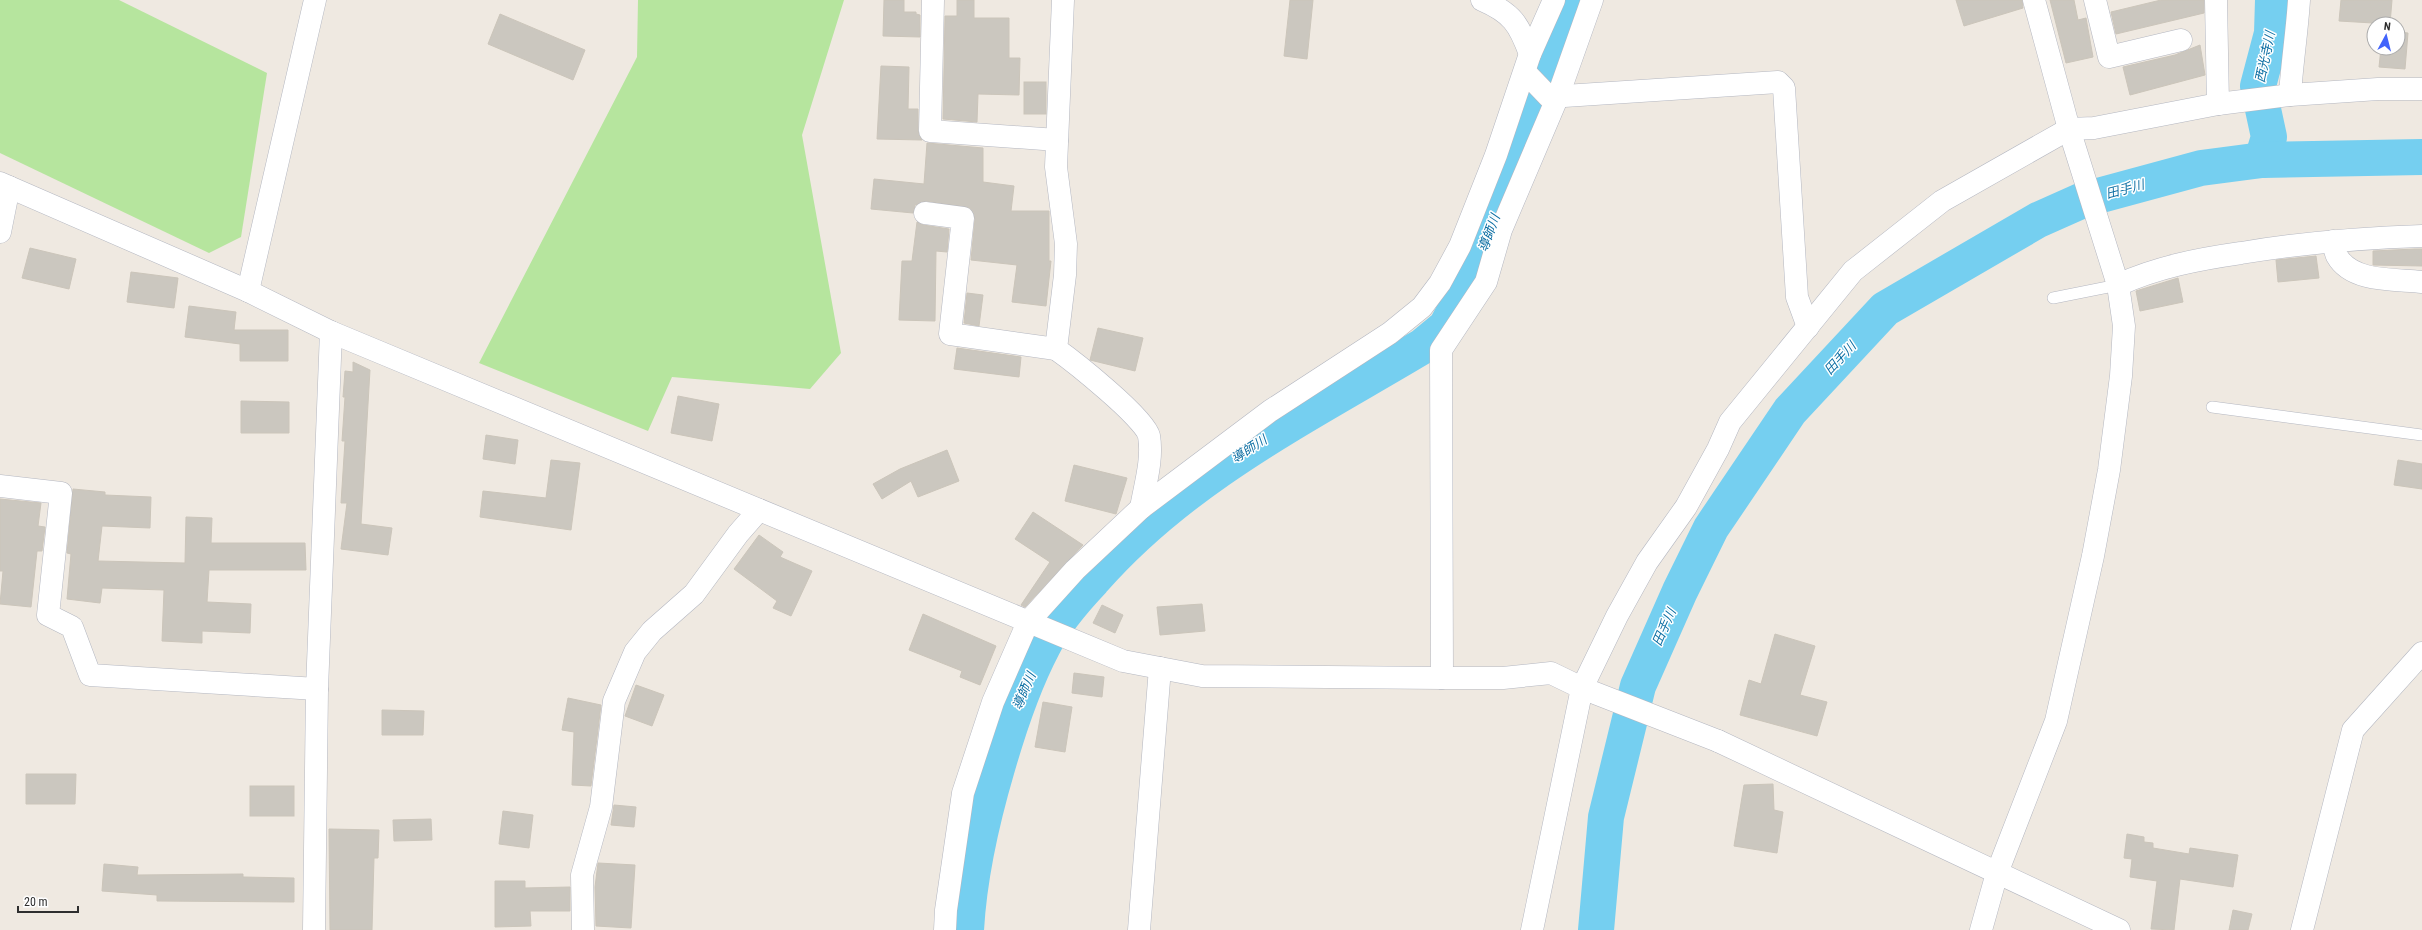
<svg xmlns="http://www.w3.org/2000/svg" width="2422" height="930" font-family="'Roboto Condensed','Noto Sans JP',sans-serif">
<rect width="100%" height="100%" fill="#efe9e1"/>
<g fill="#b6e59e">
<polygon points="0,0 119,0 267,73 241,237 209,253 0,153"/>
<polygon points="638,0 844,0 802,135 841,353 810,389 672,377 648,431 479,363 637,57"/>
</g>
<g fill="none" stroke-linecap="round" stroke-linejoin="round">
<g stroke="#75cff0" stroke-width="36">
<polyline points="2262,160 2269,137 2258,86 2272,33 2273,0"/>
<path d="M966,930c3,-54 16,-111 31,-162 12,-42 26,-84 46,-122 12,-24 32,-47 50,-66 91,-104 213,-164 330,-234l23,-19 27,-51 49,-137 27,-65 23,-74"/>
<polyline points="1596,930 1606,817 1638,686 1680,591 1711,528 1790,411 1885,309 2038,220 2083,200 2201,168 2262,160 2422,157"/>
</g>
</g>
<g fill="#cbc7bf" stroke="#cbc5ba">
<polygon points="884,0 904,0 904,12 916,12 916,14 920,15 920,37 883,36"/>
<polygon points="957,0 974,0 974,18 1009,18 1009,58 1020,58 1019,95 978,94 977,122 943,119 945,16 957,16"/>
<polygon points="1290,0 1313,0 1307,59 1284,56"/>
<polygon points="1956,0 2022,0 2023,8 1964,26"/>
<polygon points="2050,0 2074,0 2078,20 2086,18 2093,57 2066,63"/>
<polygon points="2161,0 2204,0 2204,13 2116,34 2111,12"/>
<polygon points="2341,0 2392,0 2390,24 2339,21"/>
<polygon points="500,14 585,50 573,80 488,44"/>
<polygon points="2398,32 2408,33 2405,69 2379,67 2381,48 2398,48"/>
<polygon points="2200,45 2205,75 2130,95 2123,67 2175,55"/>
<polygon points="881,66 909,67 908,109 918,109 918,131 922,140 877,139"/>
<rect x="1024" y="82" width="22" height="32"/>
<polygon points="927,143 983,148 983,182 1014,186 1011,211 1049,211 1049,261 1051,261 1046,306 1012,302 1017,265 971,260 975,219 970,208 926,201 915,205 913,213 871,209 874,179 924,184"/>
<polygon points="917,222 923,225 949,229 947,252 936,251 935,321 899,320 902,261 912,261"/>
<polygon points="30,248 76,259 69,289 22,278"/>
<polygon points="2415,249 2422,249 2422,266 2373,265 2373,251"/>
<polygon points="2316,256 2319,278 2278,282 2276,260"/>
<polygon points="131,272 178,278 174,308 127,302"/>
<polygon points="2178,278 2183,302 2140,311 2136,291"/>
<polygon points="967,293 983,295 979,326 964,323"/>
<polygon points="189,306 236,312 234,330 288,330 288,361 240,361 240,344 185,337"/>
<polygon points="1098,328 1143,338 1135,371 1090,360"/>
<polygon points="957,348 1021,357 1019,377 954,369"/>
<polygon points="353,362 370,370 361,524 392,528 388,555 341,549 347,503 341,503 345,441 342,441 345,397 343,397 345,371 353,372"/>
<polygon points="678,396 719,404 712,441 671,433"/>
<polygon points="241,401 289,402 289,433 241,433"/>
<polygon points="486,435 518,440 515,464 483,459"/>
<polygon points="947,450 959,481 918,497 911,481 882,499 873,484 900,469"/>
<polygon points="551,460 580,463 571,530 480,517 483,491 546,498"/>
<polygon points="2398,460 2422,464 2422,489 2394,485"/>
<polygon points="1074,465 1127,478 1116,514 1065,501"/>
<polygon points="73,489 105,492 105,495 151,497 150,528 102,526 98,561 185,563 186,517 212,518 211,543 305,543 306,570 209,570 207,602 251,604 250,633 202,631 202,643 162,641 164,590 102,588 100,603 67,599 71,554 67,553"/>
<polygon points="0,499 41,503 38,526 45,527 42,551 37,551 31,607 0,604 3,571 0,571"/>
<polygon points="1033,512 1083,545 1025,607 1021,605 1050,562 1015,539"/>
<polygon points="759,535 783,552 780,557 812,571 791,616 773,608 777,601 734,569"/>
<polygon points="1202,604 1205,631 1160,635 1157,607"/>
<polygon points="1102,605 1123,615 1115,633 1093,623"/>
<polygon points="923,614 996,646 980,685 960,677 962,671 909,650"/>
<polygon points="1775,634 1815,646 1800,695 1827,702 1817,736 1740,715 1749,680 1761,684"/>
<polygon points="1074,673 1104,677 1102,697 1072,693"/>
<polygon points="636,685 664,695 652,726 625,716"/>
<polygon points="568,698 601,705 591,786 572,785 574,732 562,730"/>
<polygon points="1043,702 1072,707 1065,752 1035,747"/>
<polygon points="382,710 424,711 423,735 382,735"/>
<polygon points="26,774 76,774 75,804 26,804"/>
<polygon points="1773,784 1774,810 1783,812 1777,853 1734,846 1744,785"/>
<rect x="250" y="786" width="44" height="30"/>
<polygon points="614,805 636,807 634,827 611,825"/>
<polygon points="503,811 533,815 529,848 499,844"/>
<polygon points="431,819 432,840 394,841 393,820"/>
<polygon points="329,829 379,830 378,858 374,858 372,930 330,930"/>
<polygon points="2127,834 2144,837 2144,842 2153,843 2153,848 2189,854 2190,848 2238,855 2233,887 2180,879 2174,930 2151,929 2157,881 2130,877 2132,859 2124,858"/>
<polygon points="598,863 635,865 631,928 596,926 595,887"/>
<polygon points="104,864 138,867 137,875 243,874 243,877 294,878 294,902 157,901 157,895 102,891"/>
<polygon points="495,881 525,881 525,888 570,887 570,911 530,911 531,926 495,927"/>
<polygon points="2233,910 2252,914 2248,930 2229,930"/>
</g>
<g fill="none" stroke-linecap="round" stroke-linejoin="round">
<g stroke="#b4b7c1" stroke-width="12">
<g id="lane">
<polyline points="2053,298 2118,285"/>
<polyline points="2212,407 2422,435"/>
</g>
</g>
<g stroke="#b4b7c1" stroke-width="23">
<g id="street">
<polyline points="933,0 930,131 1057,140"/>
<path d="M1063,0l-7,167 10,77 -1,31 -9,74c17,12 89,69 93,87 4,23 -4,49 -8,72"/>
<path d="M1482,0c30,13 37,24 48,54"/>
<polyline points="2095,0 2109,57 2181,40"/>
<polyline points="2216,0 2218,104"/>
<polyline points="1525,72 1549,97 1778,82 1784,88 1797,297 1808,327"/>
<path d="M2290,95c2,-32 7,-63 9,-95"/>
<polyline points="0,183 248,291 331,332 1123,661 1202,676 1442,678 1503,678 1551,673 1582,688 1718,741"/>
<polyline points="925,213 963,218 950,334 1056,349"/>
<polyline points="0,232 9,187"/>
<path d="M2333,241c1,5 2,11 4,15 15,27 59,23 85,26"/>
<path d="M2118,285c39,-18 81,-26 123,-32 60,-10 120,-15 181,-17"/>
<polyline points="248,291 315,0"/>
<polyline points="0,486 61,493 48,615 72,627 90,675 317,689"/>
<polyline points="1442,678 1441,350 1486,282 1501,230 1558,96 1592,0"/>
<polyline points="314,930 317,689 331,332"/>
<polyline points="583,930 582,875 601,807 614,701 635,652 652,631 694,594 738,534 759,510"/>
<polyline points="945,930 946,910 963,793 993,702 1028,622 1075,570 1141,508 1270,411 1390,333 1422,307 1440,283 1460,246 1496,155 1530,54 1554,0"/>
<polyline points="1139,930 1160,668"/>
<polyline points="1532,930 1582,688 1617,616 1647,562 1686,507 1718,449 1730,422 1853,271 1942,201 2069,129 2094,128 2218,104 2290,95 2378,89 2422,89"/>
<polyline points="1981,930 1997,873 2056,721 2093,556 2109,470 2121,376 2124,326 2118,285 2069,129 2034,0"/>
<polyline points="2302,930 2353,730 2422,653"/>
</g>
</g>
<g stroke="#b4b7c1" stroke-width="23">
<polyline id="secondary" points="1718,741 2119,930"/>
</g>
<use href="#lane" stroke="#fff" stroke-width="11"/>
<use href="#street" stroke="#fff" stroke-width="22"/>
<use href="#secondary" stroke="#fff" stroke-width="22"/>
</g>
<g text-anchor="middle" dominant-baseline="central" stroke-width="3" stroke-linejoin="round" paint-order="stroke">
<g font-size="13" font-style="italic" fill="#0d6fa3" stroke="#fff">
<text transform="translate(2265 57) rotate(-78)">西光寺川</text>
<text transform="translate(2125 189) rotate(-15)">田手川</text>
<text transform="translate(1489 233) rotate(-70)">導師川</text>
<text transform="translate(1840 358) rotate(-47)">田手川</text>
<text transform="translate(1249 449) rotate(-33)">導師川</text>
<text transform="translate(1664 627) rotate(-66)">田手川</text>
<text transform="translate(1024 691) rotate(-67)">導師川</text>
</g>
</g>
<g transform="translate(2386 36) rotate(7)"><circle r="19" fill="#ffffff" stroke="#ababab"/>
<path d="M0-3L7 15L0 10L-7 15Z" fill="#4264fb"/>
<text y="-6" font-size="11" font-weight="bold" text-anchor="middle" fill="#2e2e2e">N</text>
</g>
<path d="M18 906v6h60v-6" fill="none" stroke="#2e2e2e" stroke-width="2"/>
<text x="24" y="906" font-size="12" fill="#2e2e2e" stroke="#ffffff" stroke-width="3" paint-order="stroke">20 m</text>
</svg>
